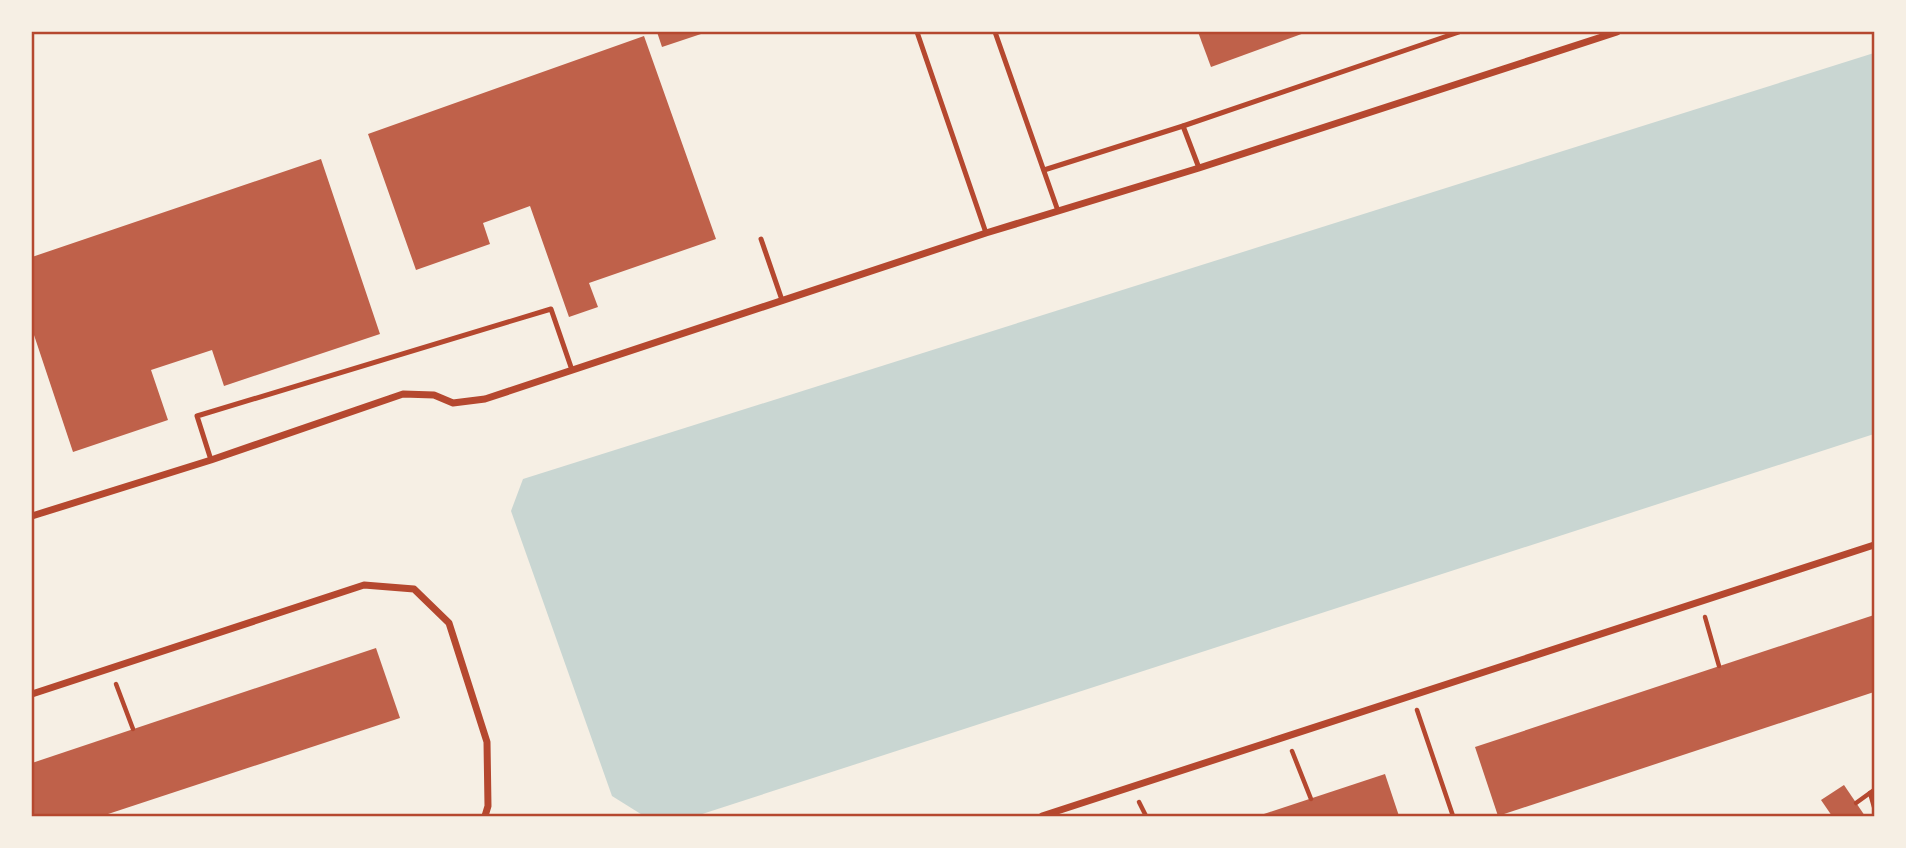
<svg xmlns="http://www.w3.org/2000/svg" width="1906" height="848" font-family="'Sofia Sans Condensed',sans-serif">
<rect width="100%" height="100%" fill="#f6efe4"/>
<polygon fill="#c9d6d2" points="1874,53 1874,434 696,816 644,816 612,796 511,511 523,479"/>
<g fill="#bf614a">
<polygon points="657,32 707,32 662,47"/>
<polygon points="1198,32 1307,32 1211,67"/>
<polygon points="644,36 716,239 589,283 598,307 569,317 530,206 483,223 490,244 416,270 368,134"/>
<polygon points="321,159 380,334 224,386 212,350 151,370 168,420 73,452 32,329 32,257"/>
<polygon points="1874,615 1874,692 1498,816 1475,747"/>
<polygon points="376,648 400,718 102,816 32,816 32,763"/>
<polygon points="1385,774 1399,816 1258,816"/>
<polygon points="1844,785 1865,816 1832,816 1821,800"/>
</g>
<g fill="none" stroke-linecap="round" stroke-linejoin="round">
<g stroke="#b5482f" stroke-width="4.5">
<polyline points="1705,617 1719,666"/>
<polyline points="116,684 133,729"/>
<polyline points="1417,710 1453,816"/>
<polyline points="1292,751 1311,799"/>
<polyline points="1870,793 1874,807"/>
<polyline points="1139,802 1146,816"/>
<polyline points="1856,803 1874,790"/>
</g>
<g stroke="#b5482f" stroke-width="5">
<polyline points="917,32 986,233"/>
<polyline points="995,32 1058,211"/>
<polyline points="1183,126 1199,168"/>
<polyline points="1044,170 1183,126 1459,32"/>
<polyline points="761,239 782,300"/>
<polyline points="211,460 197,416 551,309 572,370"/>
</g>
<g stroke="#b5482f" stroke-width="7">
<polyline points="32,516 211,460 403,394 434,395 453,403 485,399 986,233 1199,168 1617,32"/>
<polyline points="32,694 364,585 414,589 449,623 487,742 488,806 485,816"/>
<polyline points="1042,816 1874,545"/>
</g>
</g>
<rect width="1906" height="848" fill="none" stroke="#f6efe4" stroke-width="66"/>
<rect x="33" y="33" width="1840" height="782" fill="none" stroke="#b5482f" stroke-width="2.5"/>
</svg>
